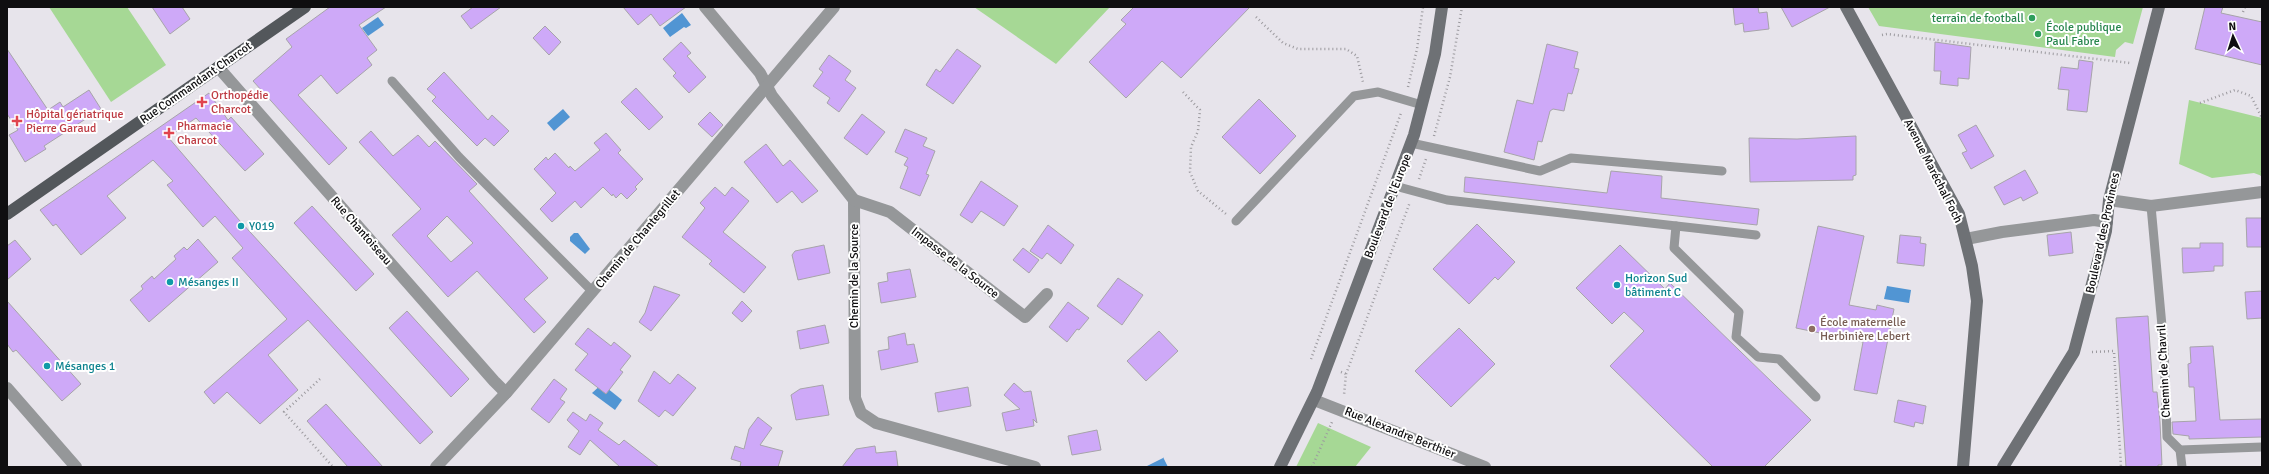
<svg xmlns="http://www.w3.org/2000/svg" width="2269" height="474" font-family="Signika,sans-serif">
<rect width="100%" height="100%" fill="#e7e4eb"/>
<g fill="#a6d895">
<polygon points="49,7 127,7 166,65 111,102"/>
<polygon points="974,7 1110,7 1056,64"/>
<polygon points="1868,7 2143,7 2133,44 2125,42 2116,50 2115,57 1879,26"/>
<polygon points="2189,100 2262,118 2262,176 2254,173 2212,178 2179,164"/>
<polygon points="1318,423 1371,447 1355,467 1296,467"/>
</g>
<g fill="#5195d3">
<polygon points="682,13 691,25 686,28 684,27 670,37 663,28"/>
<polygon points="378,17 384,25 368,36 362,28"/>
<polygon points="563,109 570,117 554,131 547,123"/>
<polygon points="574,233 578,233 590,249 585,254 570,241 570,237"/>
<polygon points="1887,286 1911,290 1909,303 1884,299"/>
<polygon points="602,384 622,400 615,410 592,393"/>
<polygon points="1163,457 1168,467 1145,467 1163,458"/>
</g>
<g fill="#cea9f8" stroke="#a7a4aa" fill-rule="evenodd">
<polygon points="152,7 182,7 190,19 170,34"/>
<polygon points="330,7 386,7 359,25 377,50 367,58 372,65 337,94 321,75 298,95 347,148 329,165 253,81 292,47 286,39"/>
<polygon points="473,7 501,7 471,29 461,16"/>
<polygon points="623,7 686,7 660,26 651,14 638,25"/>
<polygon points="1134,7 1250,7 1181,78 1162,61 1126,98 1089,62 1126,24 1121,20"/>
<polygon points="1733,7 1758,7 1759,13 1767,12 1769,29 1744,32 1743,23 1735,25"/>
<polygon points="1781,7 1830,7 1792,27"/>
<polygon points="2205,7 2223,7 2221,13 2262,22 2262,65 2195,49"/>
<polygon points="545,26 561,42 549,55 533,38"/>
<polygon points="681,42 691,53 687,56 706,77 689,93 673,76 676,73 663,59"/>
<polygon points="1935,42 1971,47 1969,79 1958,78 1958,86 1940,84 1941,71 1934,71"/>
<polygon points="1547,44 1578,52 1574,68 1579,69 1572,94 1568,93 1564,111 1553,109 1550,111 1542,142 1538,141 1534,160 1504,152 1517,100 1533,104"/>
<polygon points="7,49 48,110 60,102 63,107 89,90 101,109 44,146 46,149 25,162 9,135 18,130 7,114"/>
<polygon points="957,49 981,66 953,104 926,85 936,69 940,72"/>
<polygon points="829,55 851,71 845,80 856,88 839,112 827,103 830,98 813,86 823,72 819,69"/>
<polygon points="2079,60 2093,62 2087,112 2067,110 2069,90 2058,89 2061,67 2078,69"/>
<polygon points="444,72 488,120 492,115 509,131 494,146 485,138 477,146 432,101 436,97 427,89"/>
<polygon points="636,88 663,117 649,130 621,102"/>
<polygon points="209,93 228,120 231,117 264,154 245,171 196,118 168,137 240,221 433,432 420,444 308,320 268,355 298,390 260,424 227,392 214,404 204,392 287,319 232,258 243,248 215,216 203,227 167,185 173,181 153,160 107,196 126,218 81,255 56,224 53,226 40,210"/>
<polygon points="1259,99 1296,136 1260,174 1222,137"/>
<polygon points="710,112 723,125 712,137 698,124"/>
<polygon points="862,114 885,132 867,155 844,138"/>
<polygon points="1976,125 1994,156 1971,169 1962,153 1967,151 1958,135"/>
<polygon points="905,129 927,138 923,146 935,151 926,174 929,175 920,196 900,188 908,167 904,165 908,158 895,152"/>
<path d="M371,131l22,25 25,-21 11,12 6,-6 42,43 -8,7 79,87 -24,21 22,23 -12,11 -57,-62 -29,26 -56,-62 29,-26 -62,-67zM447,216l26,27 -22,19 -24,-26z"/>
<polygon points="606,133 621,150 618,153 643,179 635,187 637,189 627,199 621,193 616,198 613,194 612,196 603,187 581,208 575,201 552,222 540,209 556,193 534,169 546,157 548,160 555,153 569,168 570,166 575,171 600,150 594,143"/>
<polygon points="1856,136 1856,175 1853,176 1853,180 1750,182 1749,138 1797,139"/>
<polygon points="766,144 783,166 790,160 818,191 802,203 792,191 777,203 744,162"/>
<polygon points="2025,170 2038,193 2023,201 2021,197 2004,205 1994,187"/>
<polygon points="1611,171 1662,176 1661,198 1759,209 1757,225 1464,192 1465,177 1607,193"/>
<polygon points="981,181 1018,206 1004,226 981,211 972,223 960,215"/>
<polygon points="715,187 725,196 732,187 749,201 723,232 766,267 744,293 709,264 712,261 682,237 705,208 700,203"/>
<polygon points="312,206 374,274 356,291 294,223"/>
<polygon points="2246,218 2262,218 2262,247 2247,247"/>
<polygon points="1477,224 1515,262 1498,280 1495,277 1469,304 1433,269"/>
<polygon points="1048,225 1074,245 1061,264 1047,253 1042,259 1030,251"/>
<polygon points="1818,226 1864,236 1849,305 1876,310 1877,305 1894,309 1877,394 1854,390 1863,342 1796,328"/>
<polygon points="2071,232 2073,253 2049,256 2047,235"/>
<polygon points="1900,235 1921,237 1920,243 1926,244 1924,266 1897,263"/>
<polygon points="198,239 218,262 149,322 130,300 143,289 141,286 152,276 154,279 176,259 174,256 184,247 187,250"/>
<polygon points="15,240 31,259 7,280 7,246"/>
<polygon points="2200,243 2223,243 2223,266 2214,266 2214,271 2183,273 2182,248 2200,248"/>
<polygon points="824,245 830,273 798,280 792,255 795,251"/>
<polygon points="1620,245 1665,289 1670,283 1811,420 1764,467 1713,467 1610,366 1644,331 1624,312 1612,324 1576,288"/>
<polygon points="1023,248 1039,260 1029,273 1013,260"/>
<polygon points="910,269 916,297 881,303 878,283 888,281 887,273"/>
<polygon points="1118,278 1143,295 1122,325 1097,306"/>
<polygon points="654,286 680,295 651,331 639,322 645,313"/>
<polygon points="2262,291 2262,318 2247,319 2245,292"/>
<polygon points="7,301 81,384 62,401 16,350 13,352 7,344"/>
<polygon points="742,301 752,311 742,322 732,313"/>
<polygon points="1068,302 1089,318 1079,330 1077,329 1067,342 1049,327"/>
<polygon points="407,311 469,379 451,397 389,328"/>
<polygon points="2148,316 2153,392 2157,392 2160,422 2162,465 2158,465 2158,467 2126,467 2116,318"/>
<polygon points="825,325 829,343 800,349 797,331"/>
<polygon points="588,328 611,346 614,342 631,356 620,370 623,372 606,394 575,370 588,354 575,344"/>
<polygon points="1459,328 1495,364 1451,407 1415,371"/>
<polygon points="1159,331 1178,351 1146,381 1127,361"/>
<polygon points="905,333 907,345 914,344 918,362 881,370 878,351 889,349 888,337"/>
<polygon points="2213,346 2220,420 2262,419 2262,437 2189,439 2189,436 2173,434 2172,422 2196,421 2194,387 2189,387 2188,364 2191,363 2190,347"/>
<polygon points="654,371 670,384 678,374 696,388 673,416 665,410 659,417 638,401"/>
<polygon points="554,379 567,389 560,399 565,402 549,423 531,409"/>
<polygon points="1014,383 1024,392 1031,391 1037,423 1033,419 1034,426 1006,431 1002,413 1020,409 1004,395"/>
<polygon points="823,385 829,415 796,420 791,395 800,389"/>
<polygon points="968,387 971,406 938,412 935,393"/>
<polygon points="1898,400 1926,406 1923,424 1915,422 1914,427 1894,422"/>
<polygon points="326,404 383,467 348,467 307,421"/>
<polygon points="573,412 586,421 590,414 603,423 598,430 619,445 624,440 659,467 620,467 590,440 580,455 568,447 579,431 567,420"/>
<polygon points="758,417 772,428 760,445 783,451 778,467 740,467 741,462 731,459 735,446 744,449 749,429"/>
<polygon points="1097,430 1101,450 1072,455 1068,436"/>
<polygon points="875,446 876,453 896,451 898,467 842,467 856,449"/>
</g>
<g fill="none" stroke-linecap="round" stroke-linejoin="round">
<g stroke="#9c9a9f" stroke-width="2.5" stroke-dasharray="1 3" stroke-linecap="butt">
<polyline points="2243,12 2245,7"/>
<polyline points="1256,17 1283,43 1298,49 1346,49 1357,56 1363,82"/>
<polyline points="1882,35 1887,34 2130,63"/>
<polyline points="1408,87 1417,49 1423,7"/>
<polyline points="1183,92 1200,110 1198,131 1191,147 1190,172 1198,191 1226,214"/>
<polyline points="2200,103 2235,90 2251,96 2262,118"/>
<polyline points="1434,136 1450,77 1462,7"/>
<polyline points="2262,176 2262,171"/>
<polyline points="1419,179 1426,159"/>
<polyline points="2092,352 2114,351 2121,467"/>
<polyline points="1311,359 1401,113"/>
<polyline points="1341,372 1346,374 1344,395"/>
<polyline points="1346,374 1410,202"/>
<polyline points="320,379 284,412 333,467"/>
<polyline points="1312,467 1332,422"/>
</g>
<g stroke="#959799" stroke-width="9">
<polyline points="392,81 459,157 593,292"/>
<polyline points="1411,143 1540,171 1571,158 1722,171"/>
<polyline points="1395,186 1447,200 1756,235"/>
<polyline points="2151,206 2164,348 2167,437 2180,450 2262,447"/>
<polyline points="1236,221 1354,96 1378,92 1422,105"/>
<polyline points="1676,226 1674,248 1739,312 1736,337 1758,357 1779,359 1816,397"/>
<polyline points="2180,450 2182,467"/>
</g>
<g stroke="#959799" stroke-width="12">
<polyline points="705,7 760,73 772,96 854,200 855,398 861,413 876,423 1035,467"/>
<polyline points="218,67 494,381 506,393"/>
<polyline points="854,200 890,212 1025,317 1047,294"/>
<polyline points="2109,200 2151,206 2262,192"/>
<polyline points="1966,239 2002,232 2094,220 2107,222"/>
<polyline points="7,388 76,467"/>
<polyline points="1314,400 1485,467"/>
<polyline points="436,467 506,393 834,7"/>
</g>
<g stroke="#6e7175" stroke-width="12">
<polyline points="1846,7 1959,214 1972,266 1977,301 1963,467"/>
<polyline points="1280,467 1317,392 1414,135 1435,54 1442,7"/>
<polyline points="2003,467 2074,352 2106,231 2109,200 2159,7"/>
</g>
<polyline stroke="#53575b" stroke-width="12" points="7,214 305,7"/>
</g>
<g fill="#2e9e5b" stroke="#fff" stroke-width="1.5">
<circle cx="2032" cy="18" r="4"/>
<circle cx="2038" cy="34" r="4"/>
</g>
<g fill="#e0444e" stroke="#fff" stroke-width="1.5">
<path d="M200 96h4v4h4v4h-4v4h-4v-4h-4v-4h4z"/>
<path d="M15 115h4v4h4v4h-4v4h-4v-4h-4v-4h4z"/>
<path d="M167 127h4v4h4v4h-4v4h-4v-4h-4v-4h4z"/>
</g>
<g fill="#0f9aa8" stroke="#fff" stroke-width="1.5">
<circle cx="241" cy="226" r="4"/>
<circle cx="170" cy="282" r="4"/>
<circle cx="1617" cy="285" r="4"/>
<circle cx="47" cy="366" r="4"/>
</g>
<circle fill="#8d6e63" stroke="#fff" stroke-width="1.5" cx="1812" cy="329" r="4"/>
<g text-anchor="middle" dominant-baseline="central" stroke-width="4" stroke-linejoin="round" paint-order="stroke">
<g font-size="12" fill="#27864d" stroke="#fff" text-anchor="end">
<text x="2024" y="18">terrain de football</text>
<text x="2046" y="27" text-anchor="start">École publique<tspan x="2046" dy="14">Paul Fabre</tspan></text>
</g>
<g font-size="12" fill="#0f0e10" stroke="#fff">
<text transform="translate(196 83) rotate(-35)">Rue Commandant Charcot</text>
<text transform="translate(1933 171) rotate(63)">Avenue Maréchal Foch</text>
<text transform="translate(1388 206) rotate(-69)">Boulevard de l'Europe</text>
<text transform="translate(361 231) rotate(49)">Rue Chantoiseau</text>
<text transform="translate(2103 233) rotate(-78)">Boulevard des Provinces</text>
<text transform="translate(638 239) rotate(-50)">Chemin de Chantegrillet</text>
<text transform="translate(955 263) rotate(38)">Impasse de la Source</text>
<text transform="translate(854 276) rotate(-90)">Chemin de la Source</text>
<text transform="translate(2164 371) rotate(-93)">Chemin de Chavril</text>
<text transform="translate(1400 433) rotate(22)">Rue Alexandre Berthier</text>
</g>
<g font-size="12" fill="#be3a42" stroke="#fff" text-anchor="start">
<text x="211" y="95">Orthopédie<tspan x="211" dy="14">Charcot</tspan></text>
<text x="26" y="114">Hôpital gériatrique<tspan x="26" dy="14">Pierre Garaud</tspan></text>
<text x="177" y="126">Pharmacie<tspan x="177" dy="14">Charcot</tspan></text>
</g>
<g font-size="12" fill="#0d838f" stroke="#fff" text-anchor="start">
<text x="249" y="226">Y019</text>
<text x="1625" y="278">Horizon Sud<tspan x="1625" dy="14">bâtiment C</tspan></text>
<text x="178" y="282">Mésanges II</text>
<text x="55" y="366">Mésanges 1</text>
</g>
<g font-size="12" fill="#785e54" stroke="#fff" text-anchor="start">
<text x="1820" y="322">École maternelle<tspan x="1820" dy="14">Herbinière Lebert</tspan></text>
</g>
</g>
<rect width="2269" height="474" fill="none" stroke="#0f0e10" stroke-width="16"/>
<g transform="translate(2233 36) rotate(356)" stroke="#ffffff" stroke-width="3" paint-order="stroke">
<path d="M0-3L7 15L0 10L-7 15Z" fill="#0f0e10"/>
<text y="-6" font-size="11" font-weight="bold" text-anchor="middle" fill="#0f0e10">N</text>
</g>
</svg>
